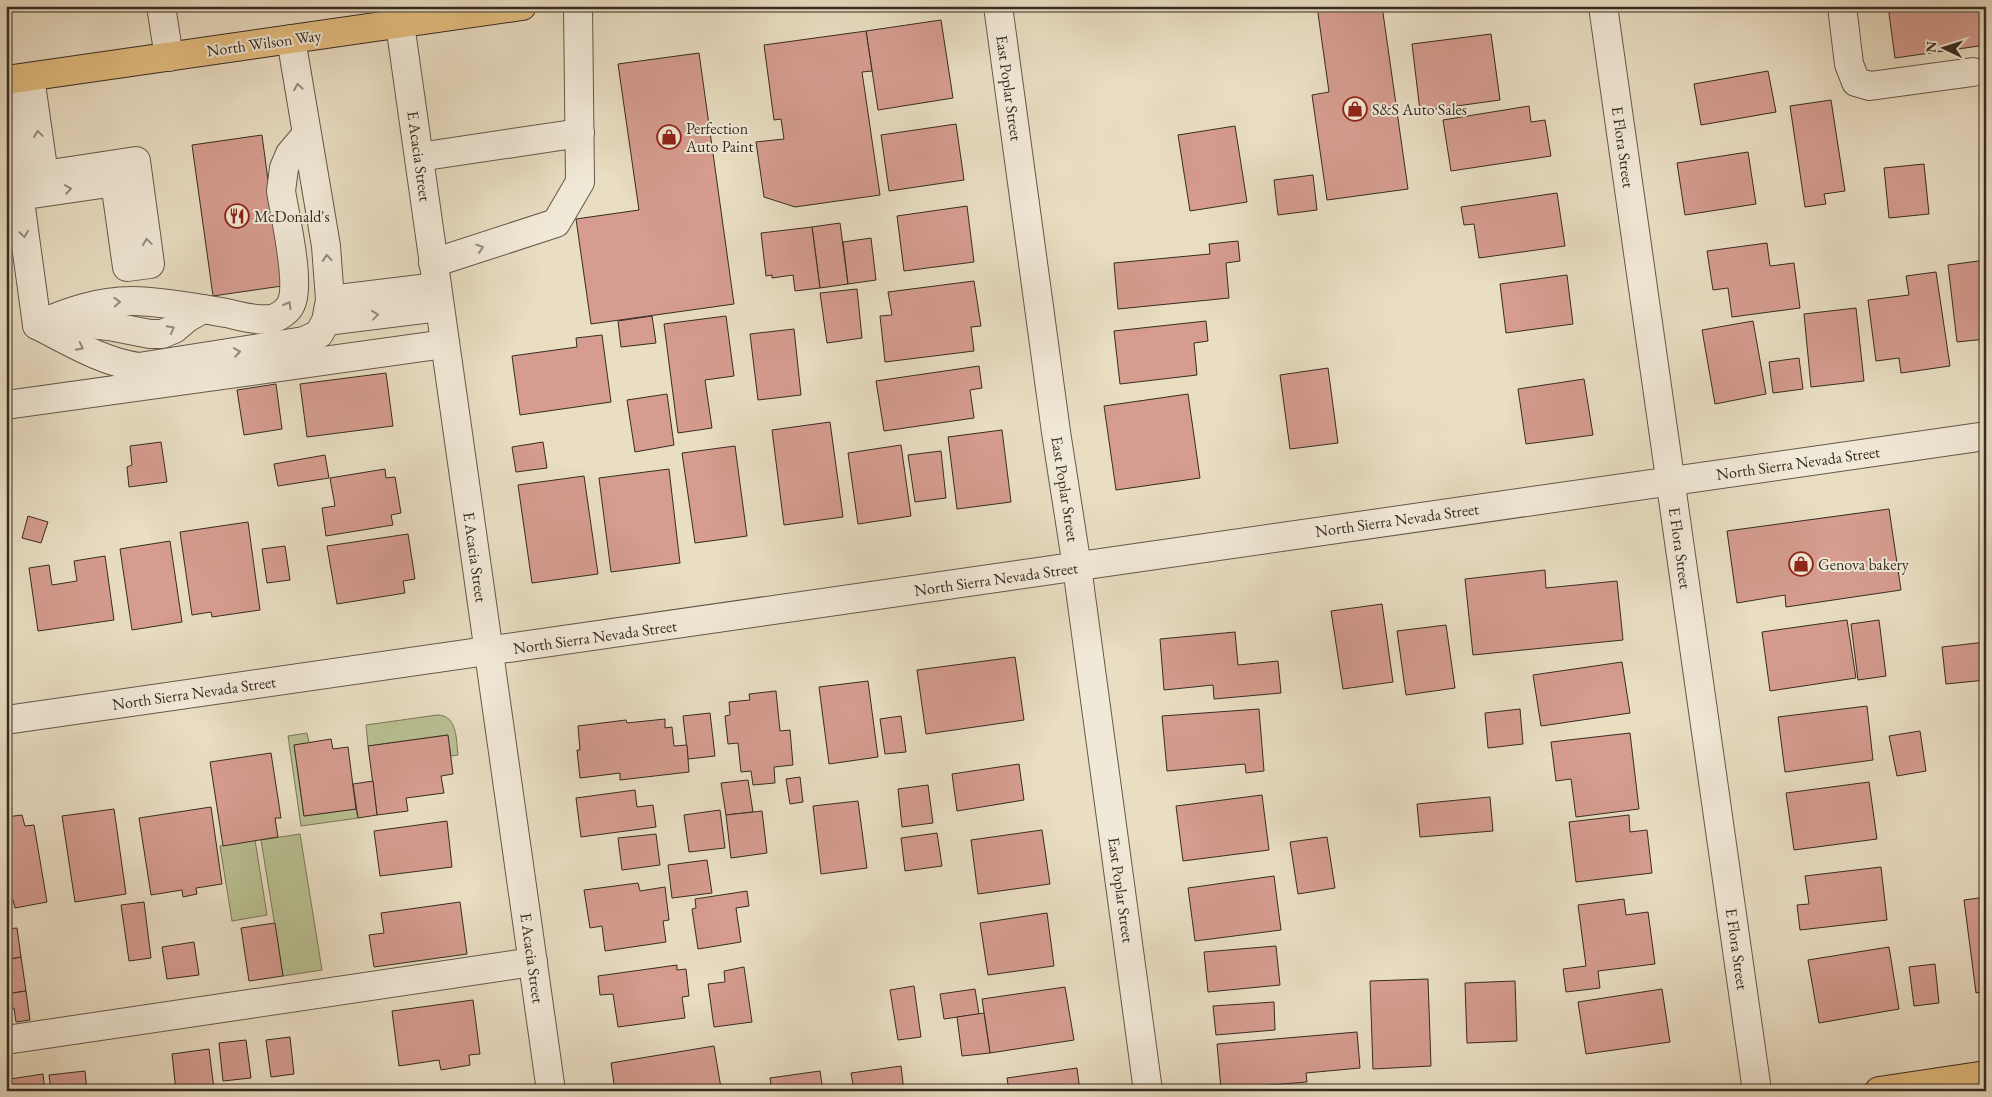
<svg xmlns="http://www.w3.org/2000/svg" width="1992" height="1097" font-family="'EB Garamond',serif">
<rect width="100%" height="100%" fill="#e9ddc2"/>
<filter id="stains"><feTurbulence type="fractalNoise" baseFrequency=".004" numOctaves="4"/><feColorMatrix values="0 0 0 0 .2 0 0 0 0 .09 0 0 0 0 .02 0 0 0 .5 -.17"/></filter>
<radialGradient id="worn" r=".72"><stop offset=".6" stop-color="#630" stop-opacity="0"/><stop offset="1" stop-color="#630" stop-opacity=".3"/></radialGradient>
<g fill="#b9c092" stroke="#78765a">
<path d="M437,715c21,0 19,25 21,40l-7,1 -4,-21 -79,11 -2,-21z"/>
<polygon points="307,733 309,743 294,745 304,816 356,809 358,818 301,826 288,736"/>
<polygon points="300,834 322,970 283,976 261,840"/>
<polygon points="255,840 267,915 232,921 220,846"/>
</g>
<g fill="#d59c8f" stroke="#362c22">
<polygon points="1317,6 1382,6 1408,189 1327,200 1312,95 1329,92"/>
<polygon points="1888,6 1984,6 1986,45 1895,58"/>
<polygon points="941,20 953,98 878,110 866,31"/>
<polygon points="866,31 872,71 862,72 880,195 795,207 764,197 756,142 784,139 781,119 774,120 764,45"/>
<polygon points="1491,34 1500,100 1420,111 1412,44"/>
<polygon points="699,53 734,304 591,324 576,219 639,210 618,64"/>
<polygon points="1768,71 1776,112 1701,125 1694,84"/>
<polygon points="1831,100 1845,191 1824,194 1826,204 1805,207 1790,106"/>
<polygon points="1529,106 1531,122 1545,120 1551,156 1451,171 1443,120"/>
<polygon points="956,124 964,180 889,191 881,135"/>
<polygon points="1235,126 1247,202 1190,211 1178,135"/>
<polygon points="262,135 282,286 213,296 192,145"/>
<polygon points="1748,152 1756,204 1685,215 1677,163"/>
<polygon points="1924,164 1929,214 1889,218 1884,168"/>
<polygon points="1313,175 1317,210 1278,215 1274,180"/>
<polygon points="1557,193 1565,246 1479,258 1474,224 1464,225 1461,207"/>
<polygon points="967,206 974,262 904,271 897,216"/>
<polygon points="840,223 848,284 820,288 812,227"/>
<polygon points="812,227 820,288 795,291 793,275 772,278 772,275 766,276 761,233"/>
<polygon points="871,238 876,280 848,284 843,242"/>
<polygon points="1238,241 1240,261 1226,263 1229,298 1118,309 1114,263 1210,254 1209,244"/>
<polygon points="1767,243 1770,266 1794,263 1800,308 1732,317 1728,288 1713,290 1707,251"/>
<polygon points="1986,260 1986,339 1957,342 1948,265"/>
<polygon points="1936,272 1950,366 1901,373 1899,358 1876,361 1868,300 1909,295 1906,276"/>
<polygon points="1567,275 1573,324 1506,333 1500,284"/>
<polygon points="974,281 981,326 971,327 974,351 885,362 880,316 892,315 888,292"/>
<polygon points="857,289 862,338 827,343 820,293"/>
<polygon points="1856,308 1864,381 1811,387 1804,314"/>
<polygon points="652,316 656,343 621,347 618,321"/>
<polygon points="726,316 734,376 705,380 712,428 678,433 664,324"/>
<polygon points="1206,321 1208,341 1194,343 1197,375 1120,384 1114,331"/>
<polygon points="1753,321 1766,394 1715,404 1702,330"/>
<polygon points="794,329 801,395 758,400 750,334"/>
<polygon points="602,335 611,402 520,415 512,356 577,347 576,338"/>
<polygon points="1799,358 1803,389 1773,393 1769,362"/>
<polygon points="979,366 982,388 970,390 974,418 884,431 876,381"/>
<polygon points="1328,368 1338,443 1290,449 1280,375"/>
<polygon points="386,373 393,426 307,437 300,384"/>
<polygon points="1584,379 1593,435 1526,444 1518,389"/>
<polygon points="276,384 282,429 244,435 237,390"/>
<polygon points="667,394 674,445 635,452 627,400"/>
<polygon points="1188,394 1200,478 1116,490 1104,406"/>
<polygon points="830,422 843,517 784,525 772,430"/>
<polygon points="1002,430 1011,502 957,509 948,437"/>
<polygon points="161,442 167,482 129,487 127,467 132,465 130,446"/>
<polygon points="543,442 547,468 516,472 512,447"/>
<polygon points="901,445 911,516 858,524 848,453"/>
<polygon points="735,446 747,536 695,543 682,453"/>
<polygon points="941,451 946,498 915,502 908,455"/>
<polygon points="325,455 329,478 278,486 274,464"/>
<polygon points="385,469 386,478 395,477 401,513 391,515 393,525 326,536 322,508 335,506 330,478"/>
<polygon points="669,469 680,563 611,572 599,478"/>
<polygon points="584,476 598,574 532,583 518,485"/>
<polygon points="1889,509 1901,590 1786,607 1785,595 1737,603 1727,531"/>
<polygon points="28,516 48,522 41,543 22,538"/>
<polygon points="248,522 260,610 212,617 211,612 192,615 180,532"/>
<polygon points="408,534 415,579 403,581 405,593 337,604 327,546"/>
<polygon points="170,541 182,622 132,630 120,549"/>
<polygon points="285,546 290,580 267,583 262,549"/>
<polygon points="6,555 11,593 6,594"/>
<polygon points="105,556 114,620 38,631 29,568 49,565 52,585 77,581 74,561"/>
<polygon points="1545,570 1546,588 1617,581 1623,640 1473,655 1465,579"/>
<polygon points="1382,604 1393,682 1343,689 1331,611"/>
<polygon points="1847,620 1856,678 1770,691 1762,632"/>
<polygon points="1879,620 1886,676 1858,680 1851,624"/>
<polygon points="1446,625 1455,688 1406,695 1397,631"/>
<polygon points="1235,632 1238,665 1278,661 1281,693 1214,699 1213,685 1164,690 1160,639"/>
<polygon points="1986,642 1986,680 1946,684 1942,647"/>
<polygon points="1015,657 1024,720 926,734 917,670"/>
<polygon points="1622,662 1630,713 1541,726 1533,675"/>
<polygon points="868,681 878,757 829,764 819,687"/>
<polygon points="776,691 780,731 790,730 793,765 774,767 775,783 753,785 751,771 741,772 738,743 728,744 725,716 730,715 729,702 750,700 749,694"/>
<polygon points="1867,706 1873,760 1785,772 1778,717"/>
<polygon points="1259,709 1264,771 1246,773 1245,764 1167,771 1162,716"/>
<polygon points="1520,709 1523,744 1488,748 1485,713"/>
<polygon points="710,713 715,756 688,759 683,716"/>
<polygon points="901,716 906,752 885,754 880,719"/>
<polygon points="665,719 665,728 672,727 674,746 687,745 689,772 620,780 620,773 580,778 577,750 580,750 578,726 626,720 627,723"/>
<polygon points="1920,731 1926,771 1897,776 1889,736"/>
<polygon points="1630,733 1639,809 1576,817 1571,779 1556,781 1551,742"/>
<polygon points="448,735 453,774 441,776 444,793 406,798 408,811 377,815 368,746"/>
<polygon points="331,739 333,749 348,747 356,809 304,816 294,745"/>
<polygon points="271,753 281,818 275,818 278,837 223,846 210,762"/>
<polygon points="1019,764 1024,800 957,811 952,774"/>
<polygon points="800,777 803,802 790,804 786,779"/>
<polygon points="748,780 753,812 726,815 721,783"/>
<polygon points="373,781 377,815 358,818 353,784"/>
<polygon points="1869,782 1877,839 1794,850 1786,793"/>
<polygon points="928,785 933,823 902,827 898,789"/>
<polygon points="635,790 637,807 653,805 656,827 581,837 576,798"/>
<polygon points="1262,795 1269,850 1183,861 1176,806"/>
<polygon points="1490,797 1493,831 1420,837 1417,804"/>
<polygon points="858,801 867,868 821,874 813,806"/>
<polygon points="211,807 222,884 196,888 197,894 183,897 182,890 151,895 139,818"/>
<polygon points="114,809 126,894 75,902 62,816"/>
<polygon points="720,810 725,848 689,852 684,815"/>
<polygon points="762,811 767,853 731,858 726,815"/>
<polygon points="22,815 25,826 34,825 47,902 15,908 13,900 6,901 6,817"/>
<polygon points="1629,815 1630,832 1647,830 1652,873 1576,882 1569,822"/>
<polygon points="447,821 452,867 380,876 374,831"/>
<polygon points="1042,830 1050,884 978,894 971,840"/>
<polygon points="937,833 942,866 905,871 901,838"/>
<polygon points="656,834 660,865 622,870 618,838"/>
<polygon points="1327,837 1335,888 1298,894 1290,842"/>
<polygon points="707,860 712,893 672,898 668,865"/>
<polygon points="1881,867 1887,920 1800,930 1797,905 1809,904 1805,876"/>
<polygon points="1274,876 1281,930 1195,941 1188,888"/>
<polygon points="638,883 640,891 665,887 669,920 663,921 666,942 605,951 602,926 590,928 584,890"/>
<polygon points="747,891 749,906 736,908 741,942 698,949 692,909 696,908 695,899"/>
<polygon points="1986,897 1986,991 1976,993 1964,900"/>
<polygon points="1624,899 1626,915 1648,912 1655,964 1598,971 1600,988 1566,992 1563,969 1586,966 1578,905"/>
<polygon points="144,902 151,958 129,961 121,905"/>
<polygon points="460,902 467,954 374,967 369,935 384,933 381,913"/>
<polygon points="1047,913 1054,966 988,975 980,923"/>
<polygon points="275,923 283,976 249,981 241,928"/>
<polygon points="17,928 21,957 6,960 6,929"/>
<polygon points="194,942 199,975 167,979 162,947"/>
<polygon points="1276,946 1280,985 1208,992 1204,952"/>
<polygon points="1889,947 1899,1009 1819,1023 1808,960"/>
<polygon points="21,957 26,991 6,994 6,960"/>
<polygon points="1935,964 1939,1003 1914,1006 1909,967"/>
<polygon points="677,965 677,970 686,969 689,996 682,997 685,1018 618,1027 613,994 600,995 598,976"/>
<polygon points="744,967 752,1022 714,1027 708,984 725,982 724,971"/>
<polygon points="1428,979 1431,1066 1373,1069 1370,981"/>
<polygon points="1515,981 1517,1041 1467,1043 1465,983"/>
<polygon points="914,986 921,1037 898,1040 890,990"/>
<polygon points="1065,987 1074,1040 990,1053 982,999"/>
<polygon points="975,989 979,1014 944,1019 940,994"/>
<polygon points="1662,989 1670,1042 1586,1054 1578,1002"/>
<polygon points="26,991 30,1020 16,1022 14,1008 6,1009 6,994"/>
<polygon points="473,1000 480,1054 469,1055 470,1065 441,1070 439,1060 399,1066 392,1011"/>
<polygon points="1274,1002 1275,1030 1216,1035 1213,1006"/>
<polygon points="984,1013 990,1053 962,1056 957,1017"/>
<polygon points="1357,1032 1360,1068 1306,1073 1307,1082 1221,1089 1217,1044"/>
<polygon points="290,1037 294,1074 271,1077 266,1040"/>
<polygon points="246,1040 251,1078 223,1081 219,1043"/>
<polygon points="714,1046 721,1088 705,1091 615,1091 611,1063"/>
<polygon points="209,1049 214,1089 176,1091 172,1054"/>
<polygon points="901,1066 904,1091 854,1091 851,1073"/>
<polygon points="1077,1068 1080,1091 1009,1091 1007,1078"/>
<polygon points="85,1071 87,1091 51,1091 49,1075"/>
<polygon points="820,1071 823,1091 772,1091 770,1078"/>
<polygon points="43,1074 45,1091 11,1091 10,1079"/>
<polygon points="481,1086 482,1091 450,1091"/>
<polygon points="295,1087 295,1091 274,1090"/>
</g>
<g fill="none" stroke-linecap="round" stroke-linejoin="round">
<g stroke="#63584a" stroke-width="30">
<g id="minor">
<polyline points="161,6 169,57"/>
<polyline points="998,6 1056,432 1077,567 1148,1091"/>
<polyline points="1603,6 1757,1091"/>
<polyline points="1842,6 1849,64 1856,82 1870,86 1973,72"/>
<polyline points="400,24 551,1091"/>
<polyline points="6,99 37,325"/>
<polyline points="419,157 580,133"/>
<polyline points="19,196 115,182 127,267 150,264 136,161 44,175 30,77"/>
<polyline points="433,263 556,223 580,182 578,6"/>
<polyline points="330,300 437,287"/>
<polyline points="326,321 439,307"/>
<polyline points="56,324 80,323 109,326 150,334 162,334 174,329 187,318 203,309"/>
<path d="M37,325c32,16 65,37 102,42l165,-26 15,-7 7,-13 4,-21 -4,-54 -35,-207"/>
<path d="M37,325c31,-13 60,-24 95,-24 27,0 66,7 94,12 15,3 29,8 45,6 7,-1 17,-8 20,-15 10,-20 -6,-88 -10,-113l3,-23 6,-14 16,-19"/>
<polyline points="6,405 445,344"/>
<polyline points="6,720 1986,436"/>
<polyline points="6,1040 533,962"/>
</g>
</g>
<g stroke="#362c22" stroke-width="30">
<g id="major">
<polyline points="6,80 522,6"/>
<polyline points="1879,1091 1986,1075"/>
</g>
</g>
<use href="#minor" stroke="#f1e9d7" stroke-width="28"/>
<use href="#major" stroke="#e4be81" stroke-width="28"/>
</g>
<defs><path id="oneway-chevron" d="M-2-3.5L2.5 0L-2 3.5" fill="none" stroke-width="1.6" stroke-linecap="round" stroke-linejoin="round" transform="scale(1.25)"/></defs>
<g stroke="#948a7c">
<use href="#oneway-chevron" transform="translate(298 87) rotate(-99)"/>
<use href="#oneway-chevron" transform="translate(38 134) rotate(-98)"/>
<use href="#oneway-chevron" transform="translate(68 189) rotate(-8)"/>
<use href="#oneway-chevron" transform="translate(24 234) rotate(82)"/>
<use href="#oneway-chevron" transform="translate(147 242) rotate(-98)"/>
<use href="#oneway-chevron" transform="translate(480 248) rotate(-18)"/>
<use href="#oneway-chevron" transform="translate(327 258) rotate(-95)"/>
<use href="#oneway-chevron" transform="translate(117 302) rotate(-3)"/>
<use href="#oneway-chevron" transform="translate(288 305) rotate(-60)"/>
<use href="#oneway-chevron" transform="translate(375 315) rotate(-7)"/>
<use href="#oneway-chevron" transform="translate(171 329) rotate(-28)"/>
<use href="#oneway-chevron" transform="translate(80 347) rotate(27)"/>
<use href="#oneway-chevron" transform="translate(237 352) rotate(-9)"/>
</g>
<defs>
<g id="shop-ring" transform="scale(1.25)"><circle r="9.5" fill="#f1e9d7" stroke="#8f2418" stroke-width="1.5"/><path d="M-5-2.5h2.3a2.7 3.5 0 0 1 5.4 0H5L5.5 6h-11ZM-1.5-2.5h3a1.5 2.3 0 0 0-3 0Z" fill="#8f2418"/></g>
<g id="restaurant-ring" transform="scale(1.25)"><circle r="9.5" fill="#f1e9d7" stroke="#8f2418" stroke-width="1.5"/><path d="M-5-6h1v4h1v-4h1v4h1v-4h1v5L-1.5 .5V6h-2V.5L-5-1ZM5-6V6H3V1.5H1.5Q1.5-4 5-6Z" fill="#8f2418"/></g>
</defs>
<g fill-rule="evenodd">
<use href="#shop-ring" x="1355" y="109"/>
<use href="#shop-ring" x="669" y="137"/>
<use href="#restaurant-ring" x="237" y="216"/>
<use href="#shop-ring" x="1801" y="564"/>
</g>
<g text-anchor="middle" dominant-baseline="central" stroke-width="4" stroke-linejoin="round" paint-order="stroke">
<g font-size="16" fill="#362c22" stroke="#f1e9d7">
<text transform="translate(264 43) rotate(-8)">North Wilson Way</text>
<text transform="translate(1009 88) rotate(82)">East Poplar Street</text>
<text transform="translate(1623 147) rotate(82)">E Flora Street</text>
<text transform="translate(419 156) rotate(82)">E Acacia Street</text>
<text transform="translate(1798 463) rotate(-8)">North Sierra Nevada Street</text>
<text transform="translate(1065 489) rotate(81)">East Poplar Street</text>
<text transform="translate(1397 520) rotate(-8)">North Sierra Nevada Street</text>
<text transform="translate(1680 548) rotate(82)">E Flora Street</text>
<text transform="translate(475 557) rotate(82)">E Acacia Street</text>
<text transform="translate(996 579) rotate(-8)">North Sierra Nevada Street</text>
<text transform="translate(595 637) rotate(-8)">North Sierra Nevada Street</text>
<text transform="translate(194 693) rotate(-8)">North Sierra Nevada Street</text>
<text transform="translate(1121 890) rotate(82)">East Poplar Street</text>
<text transform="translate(1737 949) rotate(82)">E Flora Street</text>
<text transform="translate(532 958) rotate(82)">E Acacia Street</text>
</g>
<g font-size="16" fill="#362c22" stroke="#f1e9d7" text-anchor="start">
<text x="1372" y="109">S&amp;S Auto Sales</text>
<text x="686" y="128">Perfection<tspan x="686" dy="18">Auto Paint</tspan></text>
<text x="254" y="216">McDonald's</text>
<text x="1818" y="564">Genova bakery</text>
</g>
</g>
<rect width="1992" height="1097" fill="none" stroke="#e9ddc2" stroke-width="25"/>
<rect x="8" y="8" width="1977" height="1082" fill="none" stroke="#362c22" stroke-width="2.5"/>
<rect x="12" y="12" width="1967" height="1072" fill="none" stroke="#362c22"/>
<g transform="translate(1944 48) rotate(274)" stroke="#f1e9d7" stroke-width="4" paint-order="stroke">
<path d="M0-4L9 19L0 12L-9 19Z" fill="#362c22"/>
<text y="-8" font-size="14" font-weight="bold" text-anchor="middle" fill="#362c22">N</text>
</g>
<rect width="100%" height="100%" filter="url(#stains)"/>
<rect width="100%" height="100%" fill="url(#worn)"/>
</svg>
